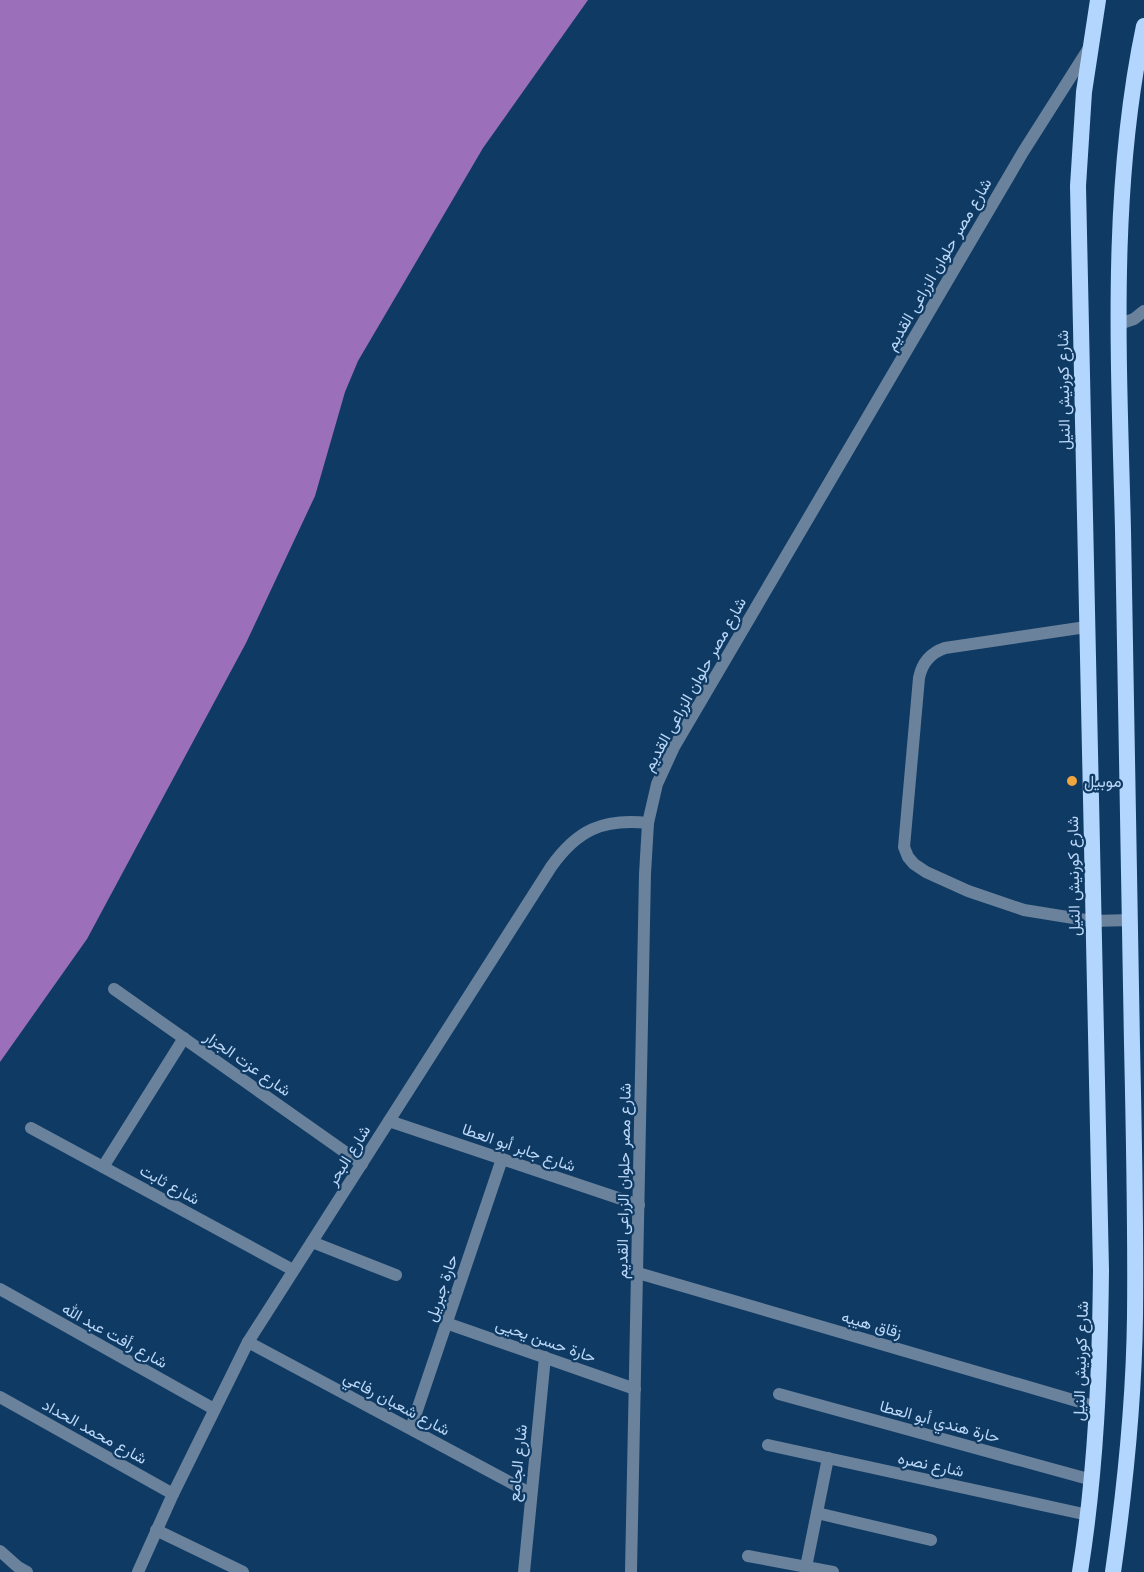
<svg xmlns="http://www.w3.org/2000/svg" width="1144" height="1572" font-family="'Noto Sans',Vazirmatn,sans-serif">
<rect width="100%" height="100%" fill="#0f3a63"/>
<polygon fill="#9c6fba" points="0,0 588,0 483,148 358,361 345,392 315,496 246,643 87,939 0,1062"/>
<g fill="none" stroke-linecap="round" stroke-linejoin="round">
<path stroke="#6a829b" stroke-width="12" d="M1086,627l-141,21c-15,5 -23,15 -26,30l-15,169 4,10 6,7 12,8 42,19 56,19 68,11 39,-1"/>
<g stroke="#6a829b" stroke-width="12">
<polyline points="1119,324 1134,319 1144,311"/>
<polyline points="114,989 362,1164"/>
<polyline points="389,1121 639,1205"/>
<polyline points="31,1128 293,1270"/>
<polyline points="103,1167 184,1038"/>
<polyline points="312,1242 396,1275"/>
<polyline points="638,1273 1097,1407"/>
<polyline points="0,1289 214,1409"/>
<polyline points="446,1323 635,1389"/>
<polyline points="248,1342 530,1493"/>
<polyline points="779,1394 1092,1480"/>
<polyline points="0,1397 173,1494"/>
<polyline points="411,1428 502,1159"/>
<polyline points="768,1445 1088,1515"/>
<polyline points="817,1513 931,1540"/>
<polyline points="156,1530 243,1572"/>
<polyline points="0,1551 18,1567 27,1572"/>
<polyline points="748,1556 833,1572"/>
<polyline points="806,1567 828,1458"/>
<path d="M138,1572l35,-78 75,-152 303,-475c26,-37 52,-49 97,-44"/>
<polyline points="524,1572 545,1357"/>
<polyline points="631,1572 645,874 648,823 657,784 674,747 1023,152 1089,48"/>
</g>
<g stroke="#b2d6fd" stroke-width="16">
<path d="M1080,1572c16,-100 20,-201 21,-302l-23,-1084 6,-94 14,-92"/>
<path d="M1113,1572c12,-84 21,-170 22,-256 1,-91 -1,-181 -3,-272 -3,-172 -6,-343 -9,-514 -4,-168 -14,-338 21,-504"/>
</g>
</g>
<circle fill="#f0a63f" stroke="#0f3a63" stroke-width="2" cx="1072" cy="781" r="6"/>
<g text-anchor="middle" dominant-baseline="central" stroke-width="4.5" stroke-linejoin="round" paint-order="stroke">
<g font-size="16" fill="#bad7f7" stroke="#0f3a63">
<text transform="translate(938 264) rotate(-60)">شارع مصر حلوان الزراعى القديم</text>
<text transform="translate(1063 390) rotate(-91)">شارع كورنيش النيل</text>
<text transform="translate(694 684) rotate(-61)">شارع مصر حلوان الزراعى القديم</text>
<text transform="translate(1073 876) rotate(-91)">شارع كورنيش النيل</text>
<text transform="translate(248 1063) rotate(35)">شارع عزت الجزار</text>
<text transform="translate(519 1147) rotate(19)">شارع جابر أبو العطا</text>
<text transform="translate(348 1155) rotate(-58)">شارع البحر</text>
<text transform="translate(623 1181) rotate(-89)">شارع مصر حلوان الزراعى القديم</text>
<text transform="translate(170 1184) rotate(29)">شارع ثابت</text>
<text transform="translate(441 1288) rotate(-71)">حارة جبريل</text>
<text transform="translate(872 1324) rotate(16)">زقاق هيبه</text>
<text transform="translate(115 1335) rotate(29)">شارع رأفت عبد الله</text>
<text transform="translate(546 1340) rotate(19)">حارة حسن يحيى</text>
<text transform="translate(1080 1361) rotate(-88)">شارع كورنيش النيل</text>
<text transform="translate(397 1403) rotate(28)">شارع شعبان رفاعي</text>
<text transform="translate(940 1421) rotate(15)">حارة هندي أبو العطا</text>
<text transform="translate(95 1431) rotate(29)">شارع محمد الحداد</text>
<text transform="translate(517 1463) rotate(-84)">شارع الجامع</text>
<text transform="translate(931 1464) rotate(12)">شارع نصره</text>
</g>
<g font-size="16" fill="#bad7f7" stroke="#0f3a63" text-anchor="start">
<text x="1084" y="781">موبيل</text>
</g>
</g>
</svg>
